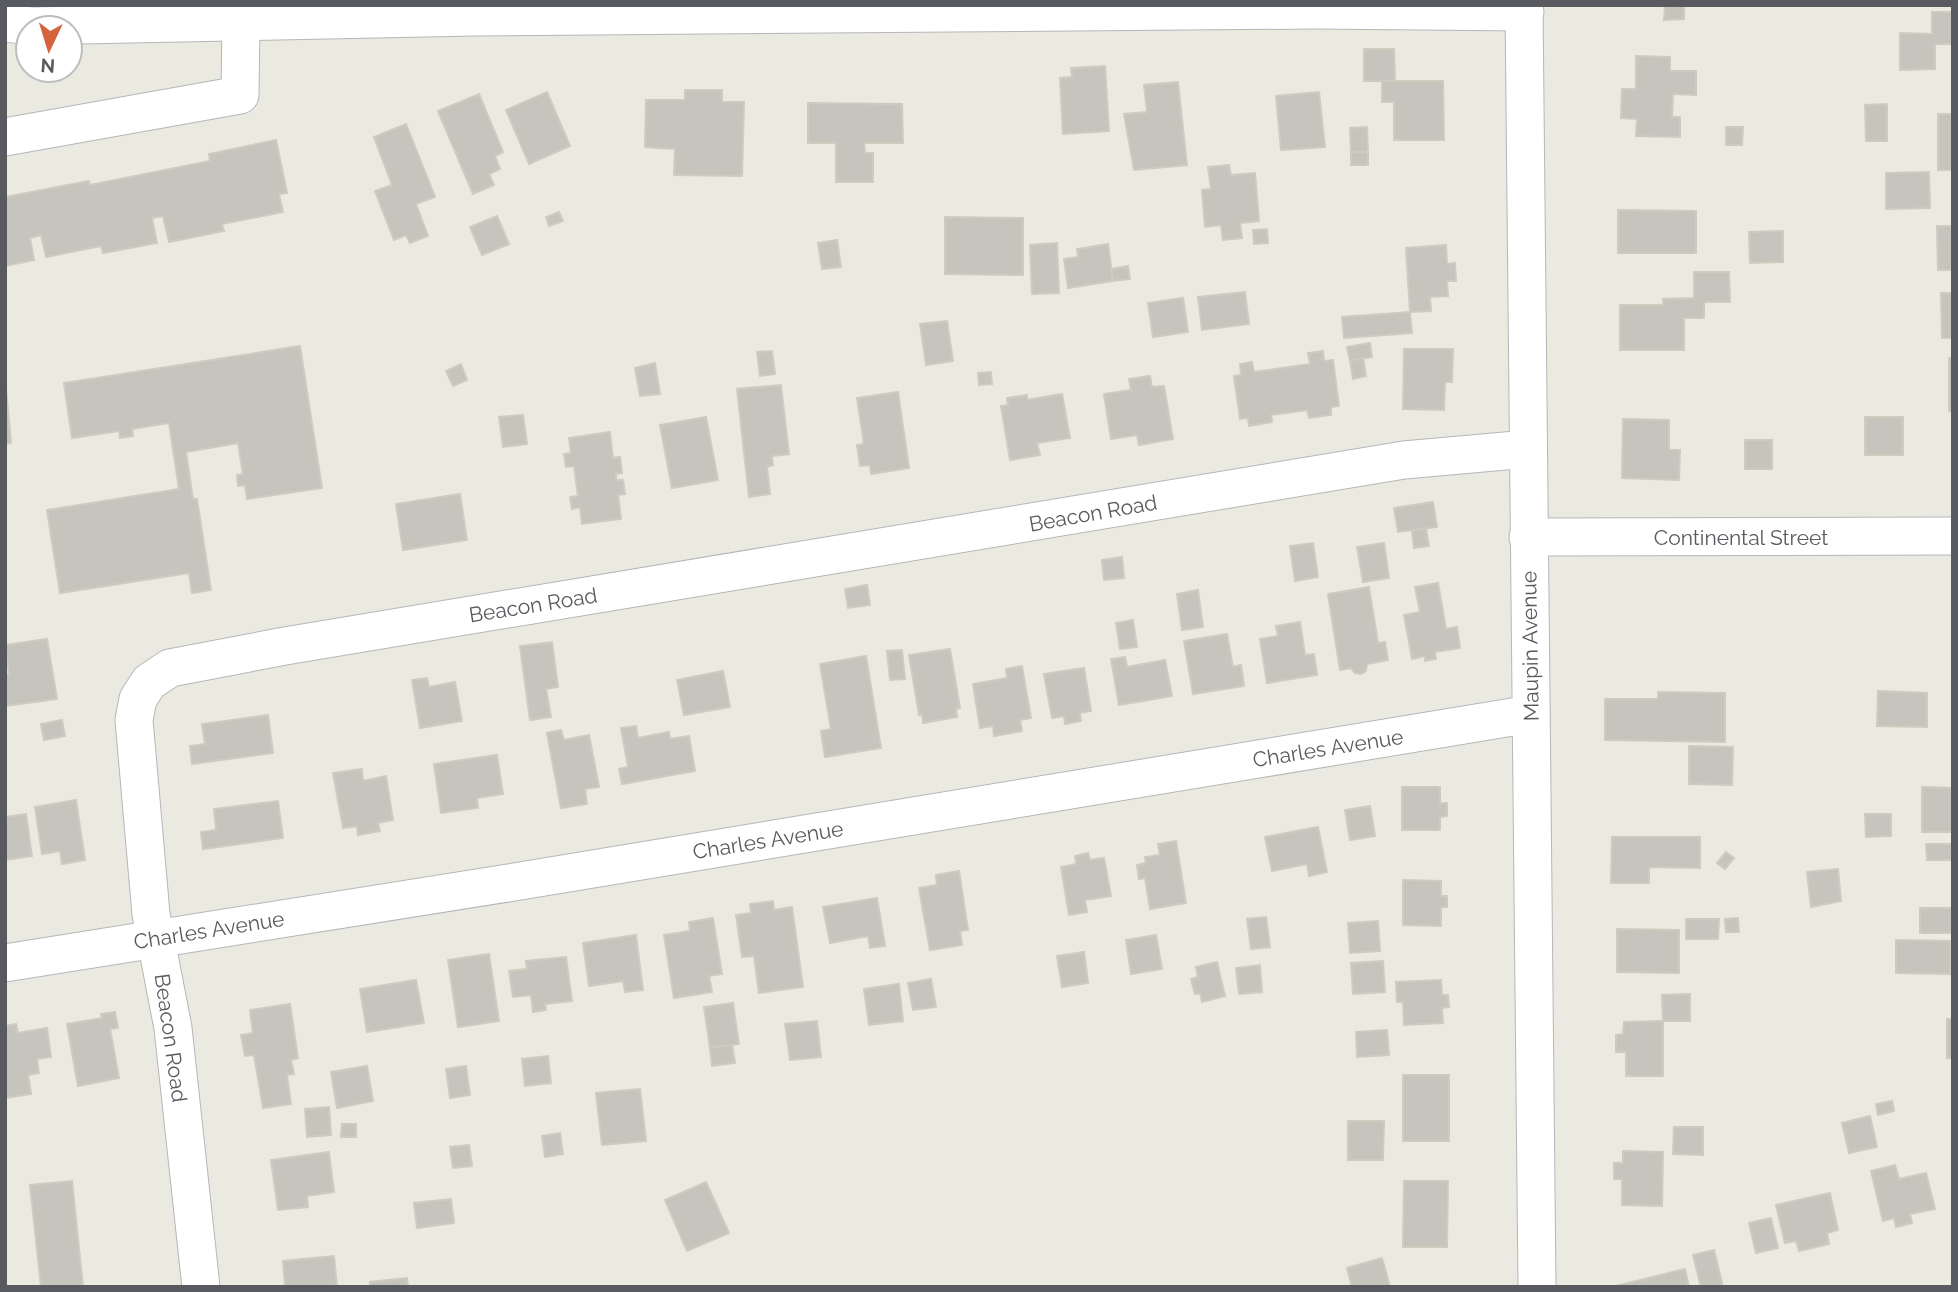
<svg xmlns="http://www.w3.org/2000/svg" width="1958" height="1292" font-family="Raleway,sans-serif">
<rect width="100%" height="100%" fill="#eaeae0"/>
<g fill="#c5c4bd" stroke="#ceccbf" stroke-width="2">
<polygon points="1665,5 1684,5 1684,19 1664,20"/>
<polygon points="1932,12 1953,12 1953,44 1935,44 1935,69 1900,70 1900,33 1932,34"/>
<polygon points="1364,49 1394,49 1395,81 1364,81"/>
<polygon points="1636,56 1670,57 1670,71 1696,71 1696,95 1673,94 1672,117 1680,117 1680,137 1636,136 1637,119 1621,118 1622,89 1636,89"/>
<polygon points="1105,66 1109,131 1063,134 1060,78 1072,77 1071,68"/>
<polygon points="1382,81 1443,81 1444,140 1394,140 1394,102 1382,102"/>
<polygon points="1178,82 1187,165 1134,170 1124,114 1147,112 1144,85"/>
<polygon points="685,90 722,90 722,102 744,102 742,176 674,175 675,149 645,147 646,100 685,100"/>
<polygon points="547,92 570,146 529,164 506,110"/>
<polygon points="1319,92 1325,147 1281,150 1276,96"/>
<polygon points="479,94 503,152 495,156 500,169 489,174 494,185 473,194 438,111"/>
<polygon points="808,103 902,104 903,143 864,143 865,153 873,153 873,182 836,182 836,143 808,143"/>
<polygon points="1887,104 1887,141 1866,141 1865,105"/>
<rect x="1938" y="114" width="15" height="56"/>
<polygon points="406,124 435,197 416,204 428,236 410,243 406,235 394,240 375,191 392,185 374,137"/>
<polygon points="1367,127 1368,152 1351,152 1350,128"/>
<polygon points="1726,127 1743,127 1742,145 1726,145"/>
<polygon points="276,140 287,193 279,194 283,212 222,224 224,231 169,242 163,216 152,218 157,243 103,253 101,246 46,257 41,235 30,238 34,260 5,266 5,197 89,181 90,185 210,161 209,154"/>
<rect x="1351" y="152" width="17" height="13"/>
<polygon points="1229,165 1231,175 1255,173 1259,221 1240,223 1242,238 1223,240 1221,225 1205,227 1202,190 1211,189 1208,167"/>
<polygon points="1929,172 1930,208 1886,209 1886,173"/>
<polygon points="1618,210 1696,211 1696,253 1618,253"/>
<polygon points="559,212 563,221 549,226 546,217"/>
<polygon points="497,216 509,244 482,255 470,227"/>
<polygon points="945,217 1023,218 1023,275 945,274"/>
<polygon points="1937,226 1953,226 1953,270 1938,270"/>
<polygon points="1267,229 1268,243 1254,244 1253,230"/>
<polygon points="1783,231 1783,262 1750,263 1749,232"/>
<polygon points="837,240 841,267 822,269 818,243"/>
<polygon points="1057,243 1059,293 1032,294 1030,245"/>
<polygon points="1108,244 1113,281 1068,288 1064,259 1078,257 1077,249"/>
<polygon points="1446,245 1447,264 1455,263 1456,281 1447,281 1448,296 1430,297 1431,311 1410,312 1406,248"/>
<polygon points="1128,266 1130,279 1113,281 1111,269"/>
<polygon points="1694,272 1729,272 1730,302 1704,302 1704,318 1684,318 1684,350 1620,350 1620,305 1663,305 1663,299 1694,298"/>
<polygon points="1245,292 1249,324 1202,330 1198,297"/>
<polygon points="1941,293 1953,293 1953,338 1942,338"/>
<polygon points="1183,298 1188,332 1153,337 1148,303"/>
<polygon points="1410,312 1412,333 1344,338 1342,317"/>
<polygon points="947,321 953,361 926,365 920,324"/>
<polygon points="1370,343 1372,357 1350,361 1347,347"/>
<polygon points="300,346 322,488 247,499 245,485 238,486 237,475 243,474 238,443 186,452 193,499 197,499 211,590 192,593 189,573 60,593 47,510 179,489 169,423 132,429 133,436 120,438 119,431 72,438 64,383"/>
<polygon points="1404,349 1453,349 1452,382 1445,382 1444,410 1403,409"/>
<polygon points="772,351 775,374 760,376 757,352"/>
<polygon points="1323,351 1324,361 1333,360 1339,406 1331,407 1331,415 1309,418 1307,410 1271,415 1272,422 1249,426 1248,418 1240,419 1234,376 1241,375 1240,364 1252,362 1254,372 1310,364 1308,353"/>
<polygon points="1363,358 1366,376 1353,379 1350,361"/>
<rect x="1949" y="358" width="4" height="53"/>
<polygon points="655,363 660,394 640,396 635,368"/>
<polygon points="461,364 467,380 453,386 446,371"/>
<polygon points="991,372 992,384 979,385 978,373"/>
<polygon points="1150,376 1152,387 1164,386 1173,439 1139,445 1137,435 1111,439 1104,394 1131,390 1129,379"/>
<polygon points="5,377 11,443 5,444"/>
<polygon points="781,385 789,454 772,456 773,465 767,467 770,494 749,497 737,389"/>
<polygon points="898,392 909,468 871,474 870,465 860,466 857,445 864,444 857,398"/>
<polygon points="1062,394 1070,438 1037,443 1040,455 1010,460 1001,406 1008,405 1007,398 1027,395 1027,400"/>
<polygon points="523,415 527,444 503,447 499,417"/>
<polygon points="706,417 718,480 672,488 660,425"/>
<rect x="1865" y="417" width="38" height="38"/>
<polygon points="1623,419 1669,420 1669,450 1680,450 1679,480 1622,478"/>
<polygon points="610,432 613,458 620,457 622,473 616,474 616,480 623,480 625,494 618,495 621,519 582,524 580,507 572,509 570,497 578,496 574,466 566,467 564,454 571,453 569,438"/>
<rect x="1745" y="440" width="27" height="29"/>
<polygon points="460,494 467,540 403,550 396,504"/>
<polygon points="1433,502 1437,527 1398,532 1394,508"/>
<polygon points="1426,529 1429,546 1414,548 1412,531"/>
<polygon points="1313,543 1318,577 1295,581 1290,546"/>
<polygon points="1384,543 1389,578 1363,582 1357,547"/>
<polygon points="1122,557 1124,578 1104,580 1102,560"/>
<polygon points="1438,583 1446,629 1457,627 1460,648 1435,652 1436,659 1425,661 1425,656 1412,659 1404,615 1420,612 1415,587"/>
<polygon points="867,585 870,605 848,608 845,589"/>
<polygon points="1369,587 1378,643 1385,642 1388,660 1367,664 1366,671 1361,674 1355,673 1351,668 1340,670 1328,594"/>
<polygon points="1198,590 1203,627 1182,630 1177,594"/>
<polygon points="1133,620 1137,647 1120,649 1116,623"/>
<polygon points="1300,622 1305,655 1314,654 1317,675 1267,683 1260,639 1278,636 1276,626"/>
<polygon points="1227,634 1233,667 1241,665 1244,686 1193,694 1184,641"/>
<polygon points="47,639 57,699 5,706 5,675 9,674 5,645"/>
<polygon points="552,642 558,687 546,689 551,717 530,720 520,646"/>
<polygon points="950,649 960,708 956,709 957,717 923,723 922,714 919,715 909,655"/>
<polygon points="902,650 905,679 890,680 887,651"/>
<polygon points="866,656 881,748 825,757 821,731 831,729 820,664"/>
<polygon points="1125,657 1127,667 1165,660 1172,696 1119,705 1111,659"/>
<polygon points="1022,666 1031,718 1020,720 1022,731 994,736 993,726 980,728 973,684 1007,678 1006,669"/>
<polygon points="1084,668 1091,711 1080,713 1081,721 1065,724 1064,716 1052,718 1044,674"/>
<polygon points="723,671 730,707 684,715 677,680"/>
<polygon points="427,678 429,687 455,682 462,721 420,728 412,680"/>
<polygon points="1878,691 1927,693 1927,727 1877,726"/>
<polygon points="1658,692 1725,693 1725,742 1605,740 1605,699 1658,699"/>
<polygon points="268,715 273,753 192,764 190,746 205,744 202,724"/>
<polygon points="62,720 65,736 44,740 41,724"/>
<polygon points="636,726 638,738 669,732 670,739 689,736 695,771 622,784 619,769 628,767 621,728"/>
<polygon points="561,730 564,740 589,735 599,787 585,789 587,804 561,808 547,733"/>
<polygon points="1689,746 1733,747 1732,785 1689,784"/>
<polygon points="497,755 503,794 477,798 478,808 441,813 434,764"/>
<polygon points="362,769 363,781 386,776 393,820 378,823 380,831 358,835 357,826 343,828 333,773"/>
<polygon points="1402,787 1440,787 1440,803 1447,803 1447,816 1440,817 1440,830 1402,830"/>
<polygon points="1922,787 1953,788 1953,832 1922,832"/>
<polygon points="76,800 85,860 62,864 60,851 42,854 35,807"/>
<polygon points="278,801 283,838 203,849 201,832 216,830 214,809"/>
<polygon points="1370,806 1375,836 1350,840 1345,810"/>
<polygon points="26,814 32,856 5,860 5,817"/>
<polygon points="1865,814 1891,814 1891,836 1866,837"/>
<polygon points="1318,827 1327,872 1309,876 1307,864 1272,871 1265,837"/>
<polygon points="1612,837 1700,837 1700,868 1649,867 1649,883 1611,883"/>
<polygon points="1176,841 1186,903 1150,909 1145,878 1139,879 1137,865 1146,863 1145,857 1160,855 1158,844"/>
<polygon points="1926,844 1953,844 1953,860 1927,860"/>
<polygon points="1726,852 1734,858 1725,869 1717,863"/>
<polygon points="1088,853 1090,860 1104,858 1111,896 1085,900 1087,912 1069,915 1061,867 1076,864 1075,856"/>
<polygon points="1838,869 1841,901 1811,907 1807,872"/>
<polygon points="959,871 968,930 960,931 962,945 930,950 919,888 937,885 936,875"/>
<polygon points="1403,880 1441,881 1441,896 1447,896 1447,907 1441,907 1441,926 1403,925"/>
<polygon points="877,898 885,946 870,948 868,936 830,943 823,907"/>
<polygon points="773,901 774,910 792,907 803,987 759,993 754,956 742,957 736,915 751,913 750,904"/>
<rect x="1920" y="908" width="33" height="25"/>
<polygon points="1266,917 1270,947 1251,949 1247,919"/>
<polygon points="713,918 722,974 709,976 712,992 674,998 664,935 690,931 689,922"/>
<polygon points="1738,918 1739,932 1726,932 1725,919"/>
<polygon points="1686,919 1719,919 1718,939 1686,939"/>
<polygon points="1378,921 1380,951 1350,953 1348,923"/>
<polygon points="1617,929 1679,930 1679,973 1617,972"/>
<polygon points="636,935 643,990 625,992 623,981 589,986 583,943"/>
<polygon points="1156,935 1162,969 1131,974 1126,940"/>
<polygon points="1896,940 1950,941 1950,974 1896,973"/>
<polygon points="1084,952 1088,983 1062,987 1057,956"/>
<polygon points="489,954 499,1021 458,1027 448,960"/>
<polygon points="566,957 572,1001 545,1004 546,1010 533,1012 531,995 513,997 509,971 527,969 526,961"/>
<polygon points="1383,961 1385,992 1353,994 1351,963"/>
<polygon points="1217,962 1225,996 1202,1002 1200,993 1195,994 1191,979 1198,977 1196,967"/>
<polygon points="1260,965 1262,992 1239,994 1236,968"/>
<polygon points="931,979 936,1007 913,1010 908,983"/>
<polygon points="416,980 424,1023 367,1032 360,989"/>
<polygon points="1441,980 1442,995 1448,995 1449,1007 1442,1008 1443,1023 1404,1025 1403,1002 1397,1002 1396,982"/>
<polygon points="899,984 903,1021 869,1025 864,989"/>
<polygon points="1690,994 1690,1021 1663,1021 1662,995"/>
<polygon points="733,1003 739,1044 710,1048 704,1007"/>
<polygon points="290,1004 298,1058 291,1060 294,1074 287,1075 291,1104 263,1108 254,1055 245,1056 241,1035 253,1033 250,1010"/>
<polygon points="115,1012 118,1028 110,1029 119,1078 78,1086 67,1024 102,1018 101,1014"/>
<rect x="1947" y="1019" width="6" height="39"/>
<polygon points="817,1021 821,1057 790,1060 785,1024"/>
<polygon points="1663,1021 1663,1076 1626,1076 1626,1052 1616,1052 1616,1035 1623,1034 1624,1022"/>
<polygon points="16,1024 18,1033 47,1028 51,1057 37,1059 39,1073 28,1075 31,1094 5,1098 5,1026"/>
<polygon points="1387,1030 1389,1055 1357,1057 1356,1032"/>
<polygon points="732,1045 735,1063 712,1066 710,1048"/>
<polygon points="548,1056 551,1083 525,1086 522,1059"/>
<polygon points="367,1066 373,1101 337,1108 331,1072"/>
<polygon points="466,1066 470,1095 450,1098 446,1069"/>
<rect x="1403" y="1075" width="46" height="66"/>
<polygon points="640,1089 646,1141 602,1145 596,1093"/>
<polygon points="1892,1101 1894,1111 1878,1115 1876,1104"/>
<polygon points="329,1107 331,1135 307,1137 305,1109"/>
<polygon points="1870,1116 1877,1147 1849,1153 1842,1123"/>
<polygon points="1348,1121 1384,1121 1383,1160 1348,1160"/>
<polygon points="342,1124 356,1124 356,1137 341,1137"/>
<polygon points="1674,1127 1703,1127 1703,1155 1673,1154"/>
<polygon points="560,1133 563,1154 545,1157 542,1136"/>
<polygon points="469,1145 472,1166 453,1168 450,1147"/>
<polygon points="1623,1151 1663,1152 1662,1206 1622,1205 1622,1179 1614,1179 1614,1163 1623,1163"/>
<polygon points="329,1152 334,1192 307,1196 308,1207 278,1210 271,1160"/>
<polygon points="1895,1165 1899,1179 1926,1173 1935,1209 1910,1214 1912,1223 1896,1227 1894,1218 1883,1221 1871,1171"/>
<polygon points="72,1181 83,1287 41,1287 30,1185"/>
<polygon points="1404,1181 1448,1181 1447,1247 1403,1247"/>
<polygon points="706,1182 729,1233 687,1251 665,1200"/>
<polygon points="1830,1193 1838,1230 1827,1233 1829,1244 1799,1251 1796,1241 1785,1243 1776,1205"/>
<polygon points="451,1199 454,1223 417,1228 414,1203"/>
<polygon points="1771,1218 1778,1248 1756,1253 1749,1223"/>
<polygon points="1714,1250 1723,1287 1701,1287 1693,1255"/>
<polygon points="334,1256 337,1287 285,1287 283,1261"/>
<polygon points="1382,1258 1390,1287 1352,1287 1347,1268"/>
<polygon points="1685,1269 1689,1287 1612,1287"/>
<polygon points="407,1278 408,1287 370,1287 370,1282"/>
</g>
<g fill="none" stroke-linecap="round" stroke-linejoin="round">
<g stroke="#b6b6bb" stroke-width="39">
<g id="minor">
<polyline points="1524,5 1537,1287"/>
<polyline points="5,23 31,26 475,17 1315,10 1525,12"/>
<polyline points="5,137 240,95 241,22"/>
<polyline points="1528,537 1953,536"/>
<polyline points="5,963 514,882 1531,714"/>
<polyline points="201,1287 173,1028 151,914 134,720 138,699 149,682 170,668 285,646 1404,460 1528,449"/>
</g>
</g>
<use href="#minor" stroke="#fff" stroke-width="37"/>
</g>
<g text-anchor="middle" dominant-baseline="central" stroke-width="6" stroke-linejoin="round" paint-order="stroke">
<g font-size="21" fill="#595a5f" stroke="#fff">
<text transform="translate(1093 513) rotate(-10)">Beacon Road</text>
<text x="1741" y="537">Continental Street</text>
<text transform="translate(533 605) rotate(-9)">Beacon Road</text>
<text transform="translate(1530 646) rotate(-91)">Maupin Avenue</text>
<text transform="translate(1328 748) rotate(-9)">Charles Avenue</text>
<text transform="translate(768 840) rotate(-9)">Charles Avenue</text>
<text transform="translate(209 930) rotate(-9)">Charles Avenue</text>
<text transform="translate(171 1038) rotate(82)">Beacon Road</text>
</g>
</g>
<rect width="1958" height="1292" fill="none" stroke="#595a5f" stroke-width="14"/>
<g transform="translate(49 49) rotate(184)"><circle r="33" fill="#ffffff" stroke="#bdbdbf" stroke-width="2"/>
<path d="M0-5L12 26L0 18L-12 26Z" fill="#d5633b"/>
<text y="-10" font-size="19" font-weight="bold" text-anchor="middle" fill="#595a5f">N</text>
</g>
</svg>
